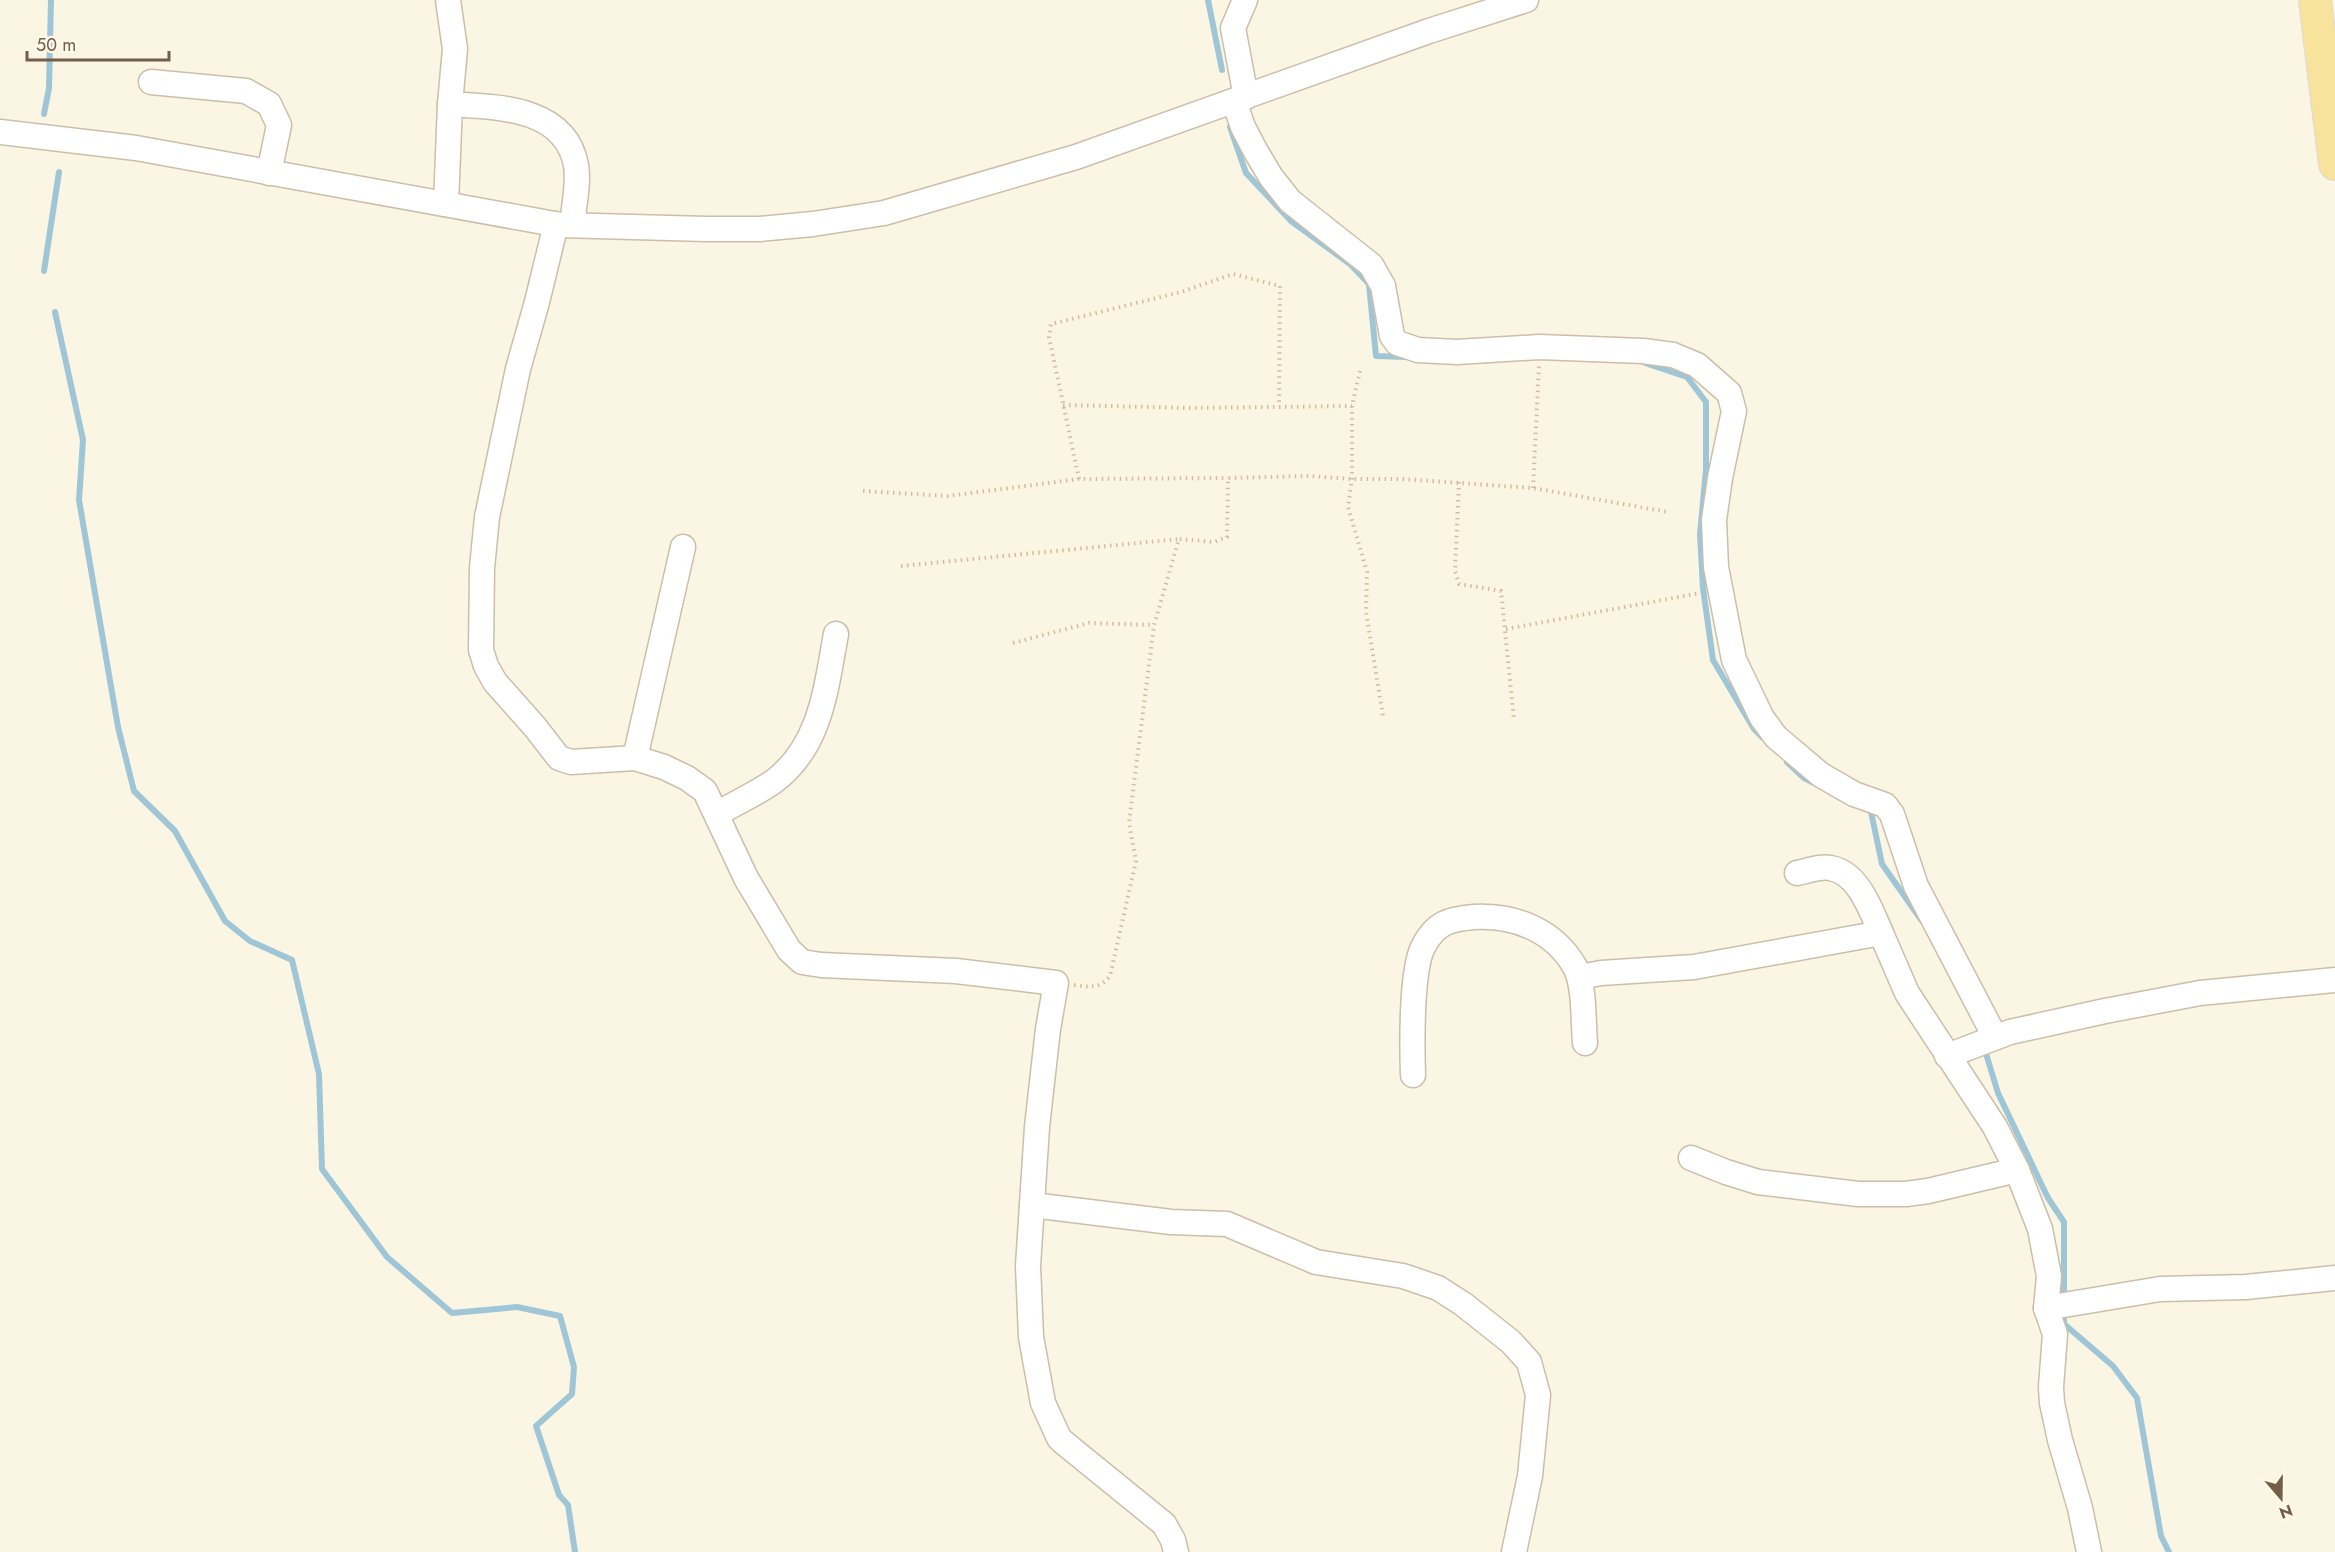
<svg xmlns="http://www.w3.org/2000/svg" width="2335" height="1552" font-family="Jost,sans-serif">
<rect width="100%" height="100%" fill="#fbf5e3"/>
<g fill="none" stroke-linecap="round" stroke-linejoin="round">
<g stroke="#9fc6d6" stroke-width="6">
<polyline points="1208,0 1222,70"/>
<polyline points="44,114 49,88 51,0"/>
<polyline points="1230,127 1246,173 1291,221 1350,264 1369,284 1376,356 1407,357"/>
<polyline points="44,271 59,172"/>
<polyline points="55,312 83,440 79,500 118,727 134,791 175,831 225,921 250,941 292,960 319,1074 322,1169 387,1257 452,1313 517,1307 560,1316 574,1367 572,1394 536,1426 559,1495 568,1505 575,1552"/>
<polyline points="1645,363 1687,377 1706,402 1706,470 1700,534 1703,588 1713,660 1754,729 1763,738"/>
<polyline points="1787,762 1804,778 1814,783"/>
<polyline points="1870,807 1882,864 1922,921"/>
<polyline points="1984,1047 1998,1093 2048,1198 2064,1222 2064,1301"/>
<polyline points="2064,1311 2064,1324 2113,1366 2137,1398 2161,1536 2169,1552"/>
</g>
<g stroke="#ccbeaa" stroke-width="27">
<g id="minor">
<polyline points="1245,0 1233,28 1246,97"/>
<polyline points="151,82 246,91 269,104 279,125 269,173"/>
<polyline points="1234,101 1243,127 1255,150 1271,177 1290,201 1371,265 1383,286 1392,336 1397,343 1418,350 1457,352 1539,347 1643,351 1673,355 1697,365 1729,393 1734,411 1720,478 1714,520 1716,567 1734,660 1762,718 1776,737 1821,775 1854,794 1885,805 1892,814 1916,886 1995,1037"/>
<path d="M450,104c45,3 115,2 126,61 3,19 -2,40 -4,59"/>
<polyline points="0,132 136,148 560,225 706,229 760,229 813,224 884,213 1076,157 1429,31 1526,0"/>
<polyline points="446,204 450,104 455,49 448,0"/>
<polyline points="556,224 537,302 518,369 487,517 482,568 481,650 486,666 495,682 535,727 559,758 571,762 635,758 664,767 687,778 705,791 746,878 789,950 802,962 821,965 956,971 1056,983 1048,1029 1037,1127 1028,1266 1031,1337 1043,1403 1059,1438 1063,1442 1164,1524 1173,1540 1176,1552"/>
<polyline points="635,758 683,547"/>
<path d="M717,814c18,-11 39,-20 56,-32 48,-35 53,-94 63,-148"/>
<path d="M1797,873c10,-2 24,-7 33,-5 28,4 41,42 51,65"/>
<polyline points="1580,977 1601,973 1694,967 1881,933 1907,993 1995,1127 2017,1170 2040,1229 2049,1276 2046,1308 2055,1334 2051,1387 2052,1403 2060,1440 2080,1508 2089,1552"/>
<polyline points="1947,1056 2010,1032 2105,1011 2200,993 2335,980"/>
<path d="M1413,1075c-1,-29 -2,-104 10,-128 12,-24 26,-28 51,-30 41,-2 80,13 101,50 10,19 8,54 10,76"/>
<polyline points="1691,1158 1726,1172 1758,1182 1858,1194 1906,1194 1928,1191 2017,1170"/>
<polyline points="1032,1205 1171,1222 1227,1224 1316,1262 1403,1276 1438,1288 1463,1304 1511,1342 1529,1362 1538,1395 1530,1476 1514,1552"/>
<polyline points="2046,1308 2160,1289 2246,1287 2335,1278"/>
</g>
</g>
<g stroke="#ddd8d4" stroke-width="34">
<polyline id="major" points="2315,0 2335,164"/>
</g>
<g stroke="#d5bb9f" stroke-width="4" stroke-dasharray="1.5 4.5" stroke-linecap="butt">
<polyline points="1360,371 1352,406 1352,479 1348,507 1367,572 1366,612 1383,716"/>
<polyline points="1063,405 1192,408 1352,406"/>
<polyline points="1079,479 1049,337 1051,324 1181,292 1233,274 1280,286 1279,406"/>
<polyline points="1459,482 1455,571 1459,584 1501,591 1514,720"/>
<polyline points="1533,488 1539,365"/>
<polyline points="863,491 948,496 1079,479 1228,478"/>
<polyline points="901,566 1179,539"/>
<polyline points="1506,629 1700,593"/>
<polyline points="1013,643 1089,623 1154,625"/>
<path d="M1074,985c16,2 26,4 36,-9l26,-115 -7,-38 25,-198 25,-86 35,3 13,-5 1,-59 82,-2 42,3h50l131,9 135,24"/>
</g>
<use href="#minor" stroke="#fff" stroke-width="24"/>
<use href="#major" stroke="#f8e39d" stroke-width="32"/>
</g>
<g transform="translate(2281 1498) rotate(160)" stroke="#fff9e9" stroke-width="4.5" paint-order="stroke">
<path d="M0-4.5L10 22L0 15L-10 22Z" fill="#735e4a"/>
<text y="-9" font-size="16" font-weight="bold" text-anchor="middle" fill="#735e4a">N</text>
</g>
<path d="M27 51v9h142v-9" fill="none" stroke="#735e4a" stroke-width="3"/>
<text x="36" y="51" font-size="18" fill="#735e4a" stroke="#fff9e9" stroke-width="4.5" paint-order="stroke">50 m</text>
</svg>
